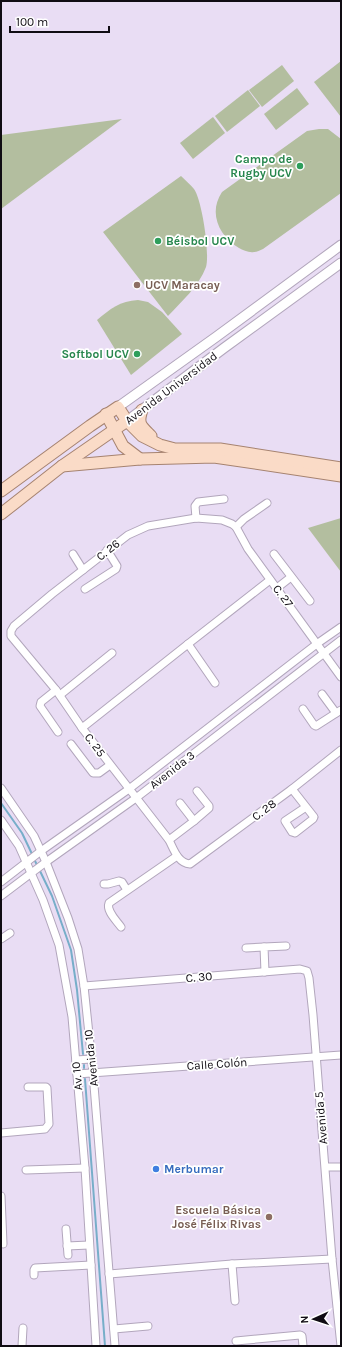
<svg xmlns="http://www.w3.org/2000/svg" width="342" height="1347" font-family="Karla,sans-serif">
<rect width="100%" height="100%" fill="#e9ddf4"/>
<g fill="#b3be9f">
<polygon points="341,61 341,117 314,82"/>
<polygon points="282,65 294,81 262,107 249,90"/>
<polygon points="297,88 309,104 276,130 264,114"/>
<polygon points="248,90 260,106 227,132 215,116"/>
<polygon points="213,117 225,133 193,159 180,143"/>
<polygon points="122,119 1,209 1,135"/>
<path d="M319,129h9l13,10v54l-78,56c-3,1 -6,3 -9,3 -5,1 -11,-2 -15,-4 -20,-12 -31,-35 -17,-56l85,-61z"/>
<path d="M181,176c4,4 9,8 13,13 8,11 16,65 12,78 -7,19 -25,35 -38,49l-65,-84z"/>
<path d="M138,300l10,2 14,10 20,22 -51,41 -34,-55c13,-11 23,-19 41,-20z"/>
<polygon points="341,518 341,572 308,528"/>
</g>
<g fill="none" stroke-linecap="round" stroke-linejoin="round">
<g stroke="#77aec9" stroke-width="2">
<polyline points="1,803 22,833 32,854"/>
<polyline points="35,861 37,865"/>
<polyline points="40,871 52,896 71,950 77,990 83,1054"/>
<polyline points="84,1065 84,1068"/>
<polyline points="85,1079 105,1346"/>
</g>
<g stroke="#b2a6bc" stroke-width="9">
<g id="minor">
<polyline points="196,518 195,506 198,502 224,499"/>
<polyline points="236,527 244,519 267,503"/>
<polyline points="73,554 83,570"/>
<polyline points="274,554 310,601"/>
<polyline points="277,588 291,577"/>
<polyline points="85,589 116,569 117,566 107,550"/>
<polyline points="188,644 215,683"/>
<path d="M341,677l-93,-128 -12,-22 -4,-3 -10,-4 -26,-2 -48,8 -20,9 -76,59 -38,32 -3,5v5l45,54 26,38 87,112c5,10 9,23 21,24l102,-75 49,-39"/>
<polyline points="56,690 41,702 40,706 58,732"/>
<polyline points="322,694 336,713"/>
<polyline points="60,695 112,653"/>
<polyline points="303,709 314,725 316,726 341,710"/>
<polyline points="82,728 188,644 270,580"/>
<polyline points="71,744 93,773 99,773 110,765"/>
<polyline points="1,788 34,836 46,862 68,918 78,949 84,986 93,1073 115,1346"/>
<polyline points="292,789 314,817 313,819 295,833 292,832 285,821 306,807"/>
<polyline points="180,803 194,821"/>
<polyline points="1,820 19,846 43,900 59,945 72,1017 85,1168 96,1346"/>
<polyline points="169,840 194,821 209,808 209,806 197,791"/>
<polyline points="1,882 41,851 129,789 318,643 341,627"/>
<polyline points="104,884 108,884 119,881 122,882 127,890"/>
<polyline points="1,896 46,862 136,798 341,640"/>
<path d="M121,927c-5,-7 -15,-16 -12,-24l68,-47"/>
<polyline points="1,939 10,933"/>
<polyline points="246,948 264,947"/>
<polyline points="265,972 264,947 286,946"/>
<polyline points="84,986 300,969 307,971 309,978 313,1015 332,1259 341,1346"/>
<polyline points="76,1060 91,1059"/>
<polyline points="77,1074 341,1055"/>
<polyline points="1,1133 45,1129 49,1124 47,1088 46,1087 28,1087"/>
<polyline points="326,1167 341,1167"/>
<polyline points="26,1170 85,1168"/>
<polyline points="1,1196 3,1244"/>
<polyline points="66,1229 68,1255"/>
<polyline points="67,1246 89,1245"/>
<polyline points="232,1264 235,1301"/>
<polyline points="109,1274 232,1264 332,1259"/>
<polyline points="34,1275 34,1270 35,1268 91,1265"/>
<polyline points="114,1329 148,1326"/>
<polyline points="236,1341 300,1335 302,1336 303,1346"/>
<polyline points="22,1346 23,1328"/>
</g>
</g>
<g stroke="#b2a6bc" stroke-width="11">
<g id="tertiary">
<polyline points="118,407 216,337 341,245"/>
<polyline points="127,421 224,348 341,263"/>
</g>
</g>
<g stroke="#a68370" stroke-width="13">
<g id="primary">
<path d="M142,410c-5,14 -1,16 9,26"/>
<polyline points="106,414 123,446 140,459"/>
<polyline points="62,466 140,459 214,457 341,476"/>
<polyline points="1,491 90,426 118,407 127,421 142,436 160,445 175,449 220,449 341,468"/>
<polyline points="1,514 62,466 127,421"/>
</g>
</g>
<use href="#minor" stroke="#fff" stroke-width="7"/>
<use href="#tertiary" stroke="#fff" stroke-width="9"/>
<use href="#primary" stroke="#fadbc7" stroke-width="11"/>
</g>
<g fill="#2e9e5b" stroke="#fff" stroke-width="1.5">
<circle cx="300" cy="166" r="4"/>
<circle cx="158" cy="241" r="4"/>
<circle cx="137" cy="354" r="4"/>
</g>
<g fill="#8d6e63" stroke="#fff" stroke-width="1.5">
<circle cx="137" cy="285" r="4"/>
<circle cx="269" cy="1217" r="4"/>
</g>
<circle fill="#3f7fe0" stroke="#fff" stroke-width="1.5" cx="156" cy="1169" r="4"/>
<g text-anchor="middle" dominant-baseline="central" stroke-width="3.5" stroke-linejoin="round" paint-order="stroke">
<g font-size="12" font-weight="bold" fill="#27864d" stroke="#fff" text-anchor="end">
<text x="292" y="159">Campo de<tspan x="292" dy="14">Rugby UCV</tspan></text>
<text x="166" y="241" text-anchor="start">Béisbol UCV</text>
<text x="129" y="354">Softbol UCV</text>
</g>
<g font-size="12" font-weight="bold" fill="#785e54" stroke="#fff" text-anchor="start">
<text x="145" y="285">UCV Maracay</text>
<text x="261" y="1210" text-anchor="end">Escuela Básica<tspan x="261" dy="14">José Félix Rivas</tspan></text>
</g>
<g font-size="12" fill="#100c13" stroke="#fff">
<text transform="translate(171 388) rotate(-37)">Avenida Universidad</text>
<text transform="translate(108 550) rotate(-38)">C. 26</text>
<text transform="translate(283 596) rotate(53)">C. 27</text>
<text transform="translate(95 745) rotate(53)">C. 25</text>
<text transform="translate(172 770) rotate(-38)">Avenida 3</text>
<text transform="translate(264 810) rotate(-37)">C. 28</text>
<text transform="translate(199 977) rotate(-5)">C. 30</text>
<text transform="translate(91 1058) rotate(-96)">Avenida 10</text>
<text transform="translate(217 1064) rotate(-4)">Calle Colón</text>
<text transform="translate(77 1076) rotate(-95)">Av. 10</text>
<text transform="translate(321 1118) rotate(-95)">Avenida 5</text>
</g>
<g font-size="12" font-weight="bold" fill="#366cbe" stroke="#fff" text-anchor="start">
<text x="164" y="1169">Merbumar</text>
</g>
</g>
<rect width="342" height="1347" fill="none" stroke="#100c13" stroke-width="4"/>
<g transform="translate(314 1319) rotate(267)" stroke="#ffffff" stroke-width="3" paint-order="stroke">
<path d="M0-3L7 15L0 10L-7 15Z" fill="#100c13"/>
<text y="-6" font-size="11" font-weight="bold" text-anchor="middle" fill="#100c13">N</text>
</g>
<path d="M10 26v6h99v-6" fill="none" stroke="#100c13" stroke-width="2"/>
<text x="16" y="26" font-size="12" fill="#100c13" stroke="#ffffff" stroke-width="3" paint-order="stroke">100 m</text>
</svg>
